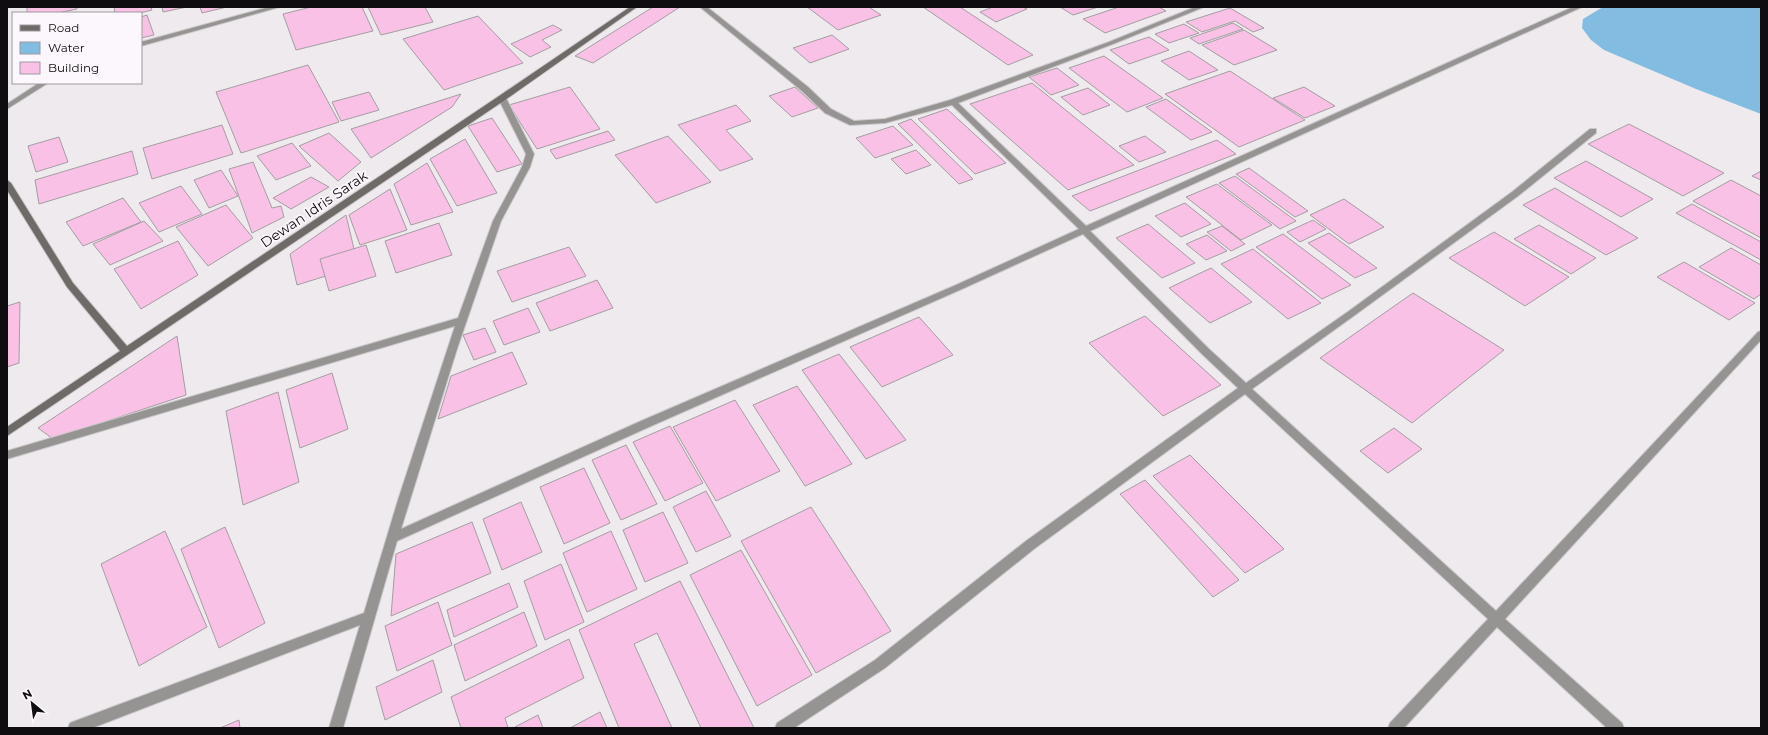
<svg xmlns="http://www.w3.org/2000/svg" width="1768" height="735" font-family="Montserrat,sans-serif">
<rect width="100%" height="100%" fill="#efeaee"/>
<polygon fill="#82bde1" points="1603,7 1761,7 1761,114 1696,89 1604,50 1591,40 1582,28 1583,19"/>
<g fill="#f9c1e6" stroke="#a39ea1">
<polygon points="27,7 77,7 77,9 57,13 27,13"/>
<polygon points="114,7 151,7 152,10 140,13 115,13"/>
<polygon points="162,7 187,7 163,12"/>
<polygon points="200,7 227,7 202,13"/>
<polygon points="311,7 362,7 373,31 296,50 283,14"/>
<polygon points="368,7 425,7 433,22 381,35"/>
<polygon points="653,7 680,7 593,63 575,56"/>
<polygon points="807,7 869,7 881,15 838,30"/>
<polygon points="923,7 960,7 1033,55 1008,65"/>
<polygon points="993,7 1023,7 1027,9 996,22 980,12"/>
<polygon points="1060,7 1098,7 1073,15"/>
<polygon points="1119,7 1159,7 1166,11 1105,33 1083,19"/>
<polygon points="1230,8 1264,28 1253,32 1235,21 1202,32 1186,22"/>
<polygon points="147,15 154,35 141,38 141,17"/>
<polygon points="478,16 523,63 444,90 403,39"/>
<polygon points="1233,23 1243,29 1199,44 1190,38"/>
<polygon points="1184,24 1199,33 1169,43 1155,34"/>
<polygon points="553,25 562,30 542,40 551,47 530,57 511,44"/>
<polygon points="1244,30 1277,50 1234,65 1202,45"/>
<polygon points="832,35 849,49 810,63 793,48"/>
<polygon points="1149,37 1169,50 1129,64 1110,50"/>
<polygon points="1189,51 1218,70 1189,80 1161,61"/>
<polygon points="1104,56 1163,98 1127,112 1069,68"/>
<polygon points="308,65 339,122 241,153 216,92"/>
<polygon points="1057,68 1079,85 1051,95 1029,77"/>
<polygon points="1230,71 1305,120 1239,147 1165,94"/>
<polygon points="1032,83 1134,165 1068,190 970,104"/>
<polygon points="570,87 600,129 537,149 509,105"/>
<polygon points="795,87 818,108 792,117 769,96"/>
<polygon points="1304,87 1335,106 1305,118 1273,98"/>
<polygon points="1088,88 1110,105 1083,115 1061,97"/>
<polygon points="369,92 379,110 341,121 332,102"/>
<polygon points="461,94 452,107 371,158 351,129"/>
<polygon points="1166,99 1212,132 1191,140 1146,107"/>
<polygon points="736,105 751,121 726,130 753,159 720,171 678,125"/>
<polygon points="947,109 1006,163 975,174 918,119"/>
<polygon points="492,118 522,164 497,172 468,126"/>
<polygon points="911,119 973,179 959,184 898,124"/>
<polygon points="1629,124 1724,173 1683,196 1588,144"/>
<polygon points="222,125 233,154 152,179 143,148"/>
<polygon points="893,126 913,145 875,158 856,138"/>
<polygon points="608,131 615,140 556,159 550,150"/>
<polygon points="329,133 361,162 338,181 299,146"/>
<polygon points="668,136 711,182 656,203 615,155"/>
<polygon points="1145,136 1166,152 1139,162 1119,146"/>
<polygon points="59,137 68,162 36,172 28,146"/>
<polygon points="465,139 497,193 457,206 430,159"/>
<polygon points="1217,140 1236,154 1090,211 1072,196"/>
<polygon points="292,143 311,166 276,180 257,156"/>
<polygon points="916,150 931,165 906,174 891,159"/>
<polygon points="132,151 138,174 39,204 35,180"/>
<polygon points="1586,161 1653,199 1621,217 1554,178"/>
<polygon points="253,162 272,208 281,206 284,217 252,233 229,169"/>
<polygon points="427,163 453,212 411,225 394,184"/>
<polygon points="1249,168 1308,211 1295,217 1236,174"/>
<polygon points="221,170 238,196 209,208 194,180"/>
<polygon points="1761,171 1761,180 1752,176"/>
<polygon points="1235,176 1296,221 1280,229 1219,183"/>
<polygon points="311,177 329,187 291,209 273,198"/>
<polygon points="1731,180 1761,196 1761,238 1693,201"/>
<polygon points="1217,184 1272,225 1241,240 1186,197"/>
<polygon points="181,186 202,214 159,232 139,203"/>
<polygon points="1555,188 1638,238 1606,255 1523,205"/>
<polygon points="390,189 407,230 360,245 349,215"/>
<polygon points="123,198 141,222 83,246 66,222"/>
<polygon points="1344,199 1384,227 1349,244 1310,215"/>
<polygon points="1185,203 1211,224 1181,237 1155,216"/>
<polygon points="1692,204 1761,242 1761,260 1676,213"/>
<polygon points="226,205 253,238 208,266 176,227"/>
<polygon points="346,215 358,266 297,285 290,254"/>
<polygon points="1313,220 1326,229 1300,242 1287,232"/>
<polygon points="144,221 163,241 110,265 93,244"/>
<polygon points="439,223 452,255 396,273 385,241"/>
<polygon points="1148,224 1195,263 1162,278 1116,238"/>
<polygon points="1539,225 1596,258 1571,274 1514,239"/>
<polygon points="1222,226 1245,244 1231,251 1207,232"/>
<polygon points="1494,232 1569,277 1525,306 1449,258"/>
<polygon points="1329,233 1377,268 1355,278 1308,243"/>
<polygon points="1283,234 1351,285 1322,299 1256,247"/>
<polygon points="1207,235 1227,251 1206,260 1186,244"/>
<polygon points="178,241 198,275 141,309 114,269"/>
<polygon points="366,245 376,276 329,291 320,259"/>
<polygon points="569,247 586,276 512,302 497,271"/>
<polygon points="1731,248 1761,265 1761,294 1754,299 1699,267"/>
<polygon points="1253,249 1321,303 1288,319 1221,264"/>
<polygon points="1684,262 1755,303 1729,320 1657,277"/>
<polygon points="1211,268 1252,302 1210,323 1169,288"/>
<polygon points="597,280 613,308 550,331 536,303"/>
<polygon points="1413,293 1504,350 1412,423 1320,358"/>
<polygon points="20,302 19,363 7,367 7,306"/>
<polygon points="528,308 540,332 504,345 493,321"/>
<polygon points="1145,316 1221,385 1163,416 1089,343"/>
<polygon points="919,317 953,355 882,387 850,347"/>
<polygon points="485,328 496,352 474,360 463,335"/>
<polygon points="177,336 186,395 53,439 38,428"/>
<polygon points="512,352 527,384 438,419 451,376"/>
<polygon points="839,354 906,440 866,459 802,370"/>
<polygon points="332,373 348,429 300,448 286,390"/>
<polygon points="797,386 852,464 805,486 753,405"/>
<polygon points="278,392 299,482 243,505 226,411"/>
<polygon points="735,400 780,471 716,501 673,427"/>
<polygon points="670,426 703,483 665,501 633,442"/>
<polygon points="1394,428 1422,449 1388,473 1360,451"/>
<polygon points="626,445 657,504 621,520 592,460"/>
<polygon points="1190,455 1284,549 1245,573 1153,476"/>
<polygon points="584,468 610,523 564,544 540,487"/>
<polygon points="1145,480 1239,580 1213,597 1120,494"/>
<polygon points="706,491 731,536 696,552 673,507"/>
<polygon points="521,502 542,552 502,570 483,519"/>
<polygon points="811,507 891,631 816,673 741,541"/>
<polygon points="663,512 688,563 645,582 623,530"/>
<polygon points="472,522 491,573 391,616 396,554"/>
<polygon points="225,527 265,623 219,648 181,549"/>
<polygon points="165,531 207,627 139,666 101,564"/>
<polygon points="611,531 637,589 587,612 563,553"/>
<polygon points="741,550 812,675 757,706 690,575"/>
<polygon points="561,564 584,622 545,640 524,581"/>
<polygon points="680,581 754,728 701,728 657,633 634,644 672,728 619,728 579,630"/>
<polygon points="509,583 518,607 454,637 447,610"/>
<polygon points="438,602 452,645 397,671 385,626"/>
<polygon points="524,612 537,646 465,681 454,645"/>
<polygon points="569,639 584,678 505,718 508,728 461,728 451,697"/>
<polygon points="433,660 442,692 385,720 376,687"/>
<polygon points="600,712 607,728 570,728"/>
<polygon points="538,715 543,728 515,728 515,727"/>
<polygon points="239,720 240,728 220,728"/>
</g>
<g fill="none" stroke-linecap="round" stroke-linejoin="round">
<g stroke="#cbc7ca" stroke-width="2">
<g id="street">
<polygon points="269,7 280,7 141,46 141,42"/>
<polygon points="700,7 707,7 808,87 831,109 854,121 885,119 950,100 1109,42 1195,7 1204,7 1113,44 958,103 1086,226 1476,50 1573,7 1582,7 1090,231 1209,349 1246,383 1349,311 1512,192 1590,129 1596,129 1596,133 1518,196 1355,315 1252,389 1496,611 1758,332 1761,331 1761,340 1505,619 1622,723 1624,728 1607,728 1497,627 1404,728 1388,728 1390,723 1488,619 1245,394 1034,549 885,668 794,728 775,728 777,723 875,660 1026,541 1238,388 1203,355 1083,234 962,289 649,427 397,541 343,728 329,728 360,625 92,728 68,728 70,723 75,721 364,613 398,500 455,326 7,459 7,451 458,318 493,221 522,167 526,154 498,98 499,96 502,96 506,98 534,154 530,167 501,221 457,349 401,529 641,421 956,285 1079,229 952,105 885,123 850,125 825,113 802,91"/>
<polygon points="39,83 48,83 7,109 7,104"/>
</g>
</g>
<g stroke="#cbc7ca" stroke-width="2">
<polygon id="secondary" points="630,7 637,7 505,100 7,436 7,427 120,351 67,287 7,190 7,180 11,183 73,283 127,346 499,96"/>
</g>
<use href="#street" fill="#969492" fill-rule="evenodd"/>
<use href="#secondary" fill="#6d6a67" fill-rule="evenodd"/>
</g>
<g text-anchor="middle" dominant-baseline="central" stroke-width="3.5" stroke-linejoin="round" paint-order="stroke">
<g font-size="14" fill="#0f0d0f" stroke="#fcf7fc">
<text transform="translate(314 209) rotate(-34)">Dewan Idris Sarak</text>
</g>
</g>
<rect width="1768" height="735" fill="none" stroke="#0f0d0f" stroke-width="16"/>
<rect x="12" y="12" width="130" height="72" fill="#fcf7fc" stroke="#9d999d"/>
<rect x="20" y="25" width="20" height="6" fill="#6d6a67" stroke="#9d999d"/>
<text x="48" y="32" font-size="12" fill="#0f0d0f">Road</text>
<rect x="20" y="42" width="20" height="12" fill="#82bde1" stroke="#9d999d"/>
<text x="48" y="52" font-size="12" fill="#0f0d0f">Water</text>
<rect x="20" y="62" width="20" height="12" fill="#f9c1e6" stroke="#9d999d"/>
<text x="48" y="72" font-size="12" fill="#0f0d0f">Building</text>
<g transform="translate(32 703) rotate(331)" stroke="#fcf7fc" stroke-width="3" paint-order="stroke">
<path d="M0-3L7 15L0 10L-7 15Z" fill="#0f0d0f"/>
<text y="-6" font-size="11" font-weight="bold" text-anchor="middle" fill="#0f0d0f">N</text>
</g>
</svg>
